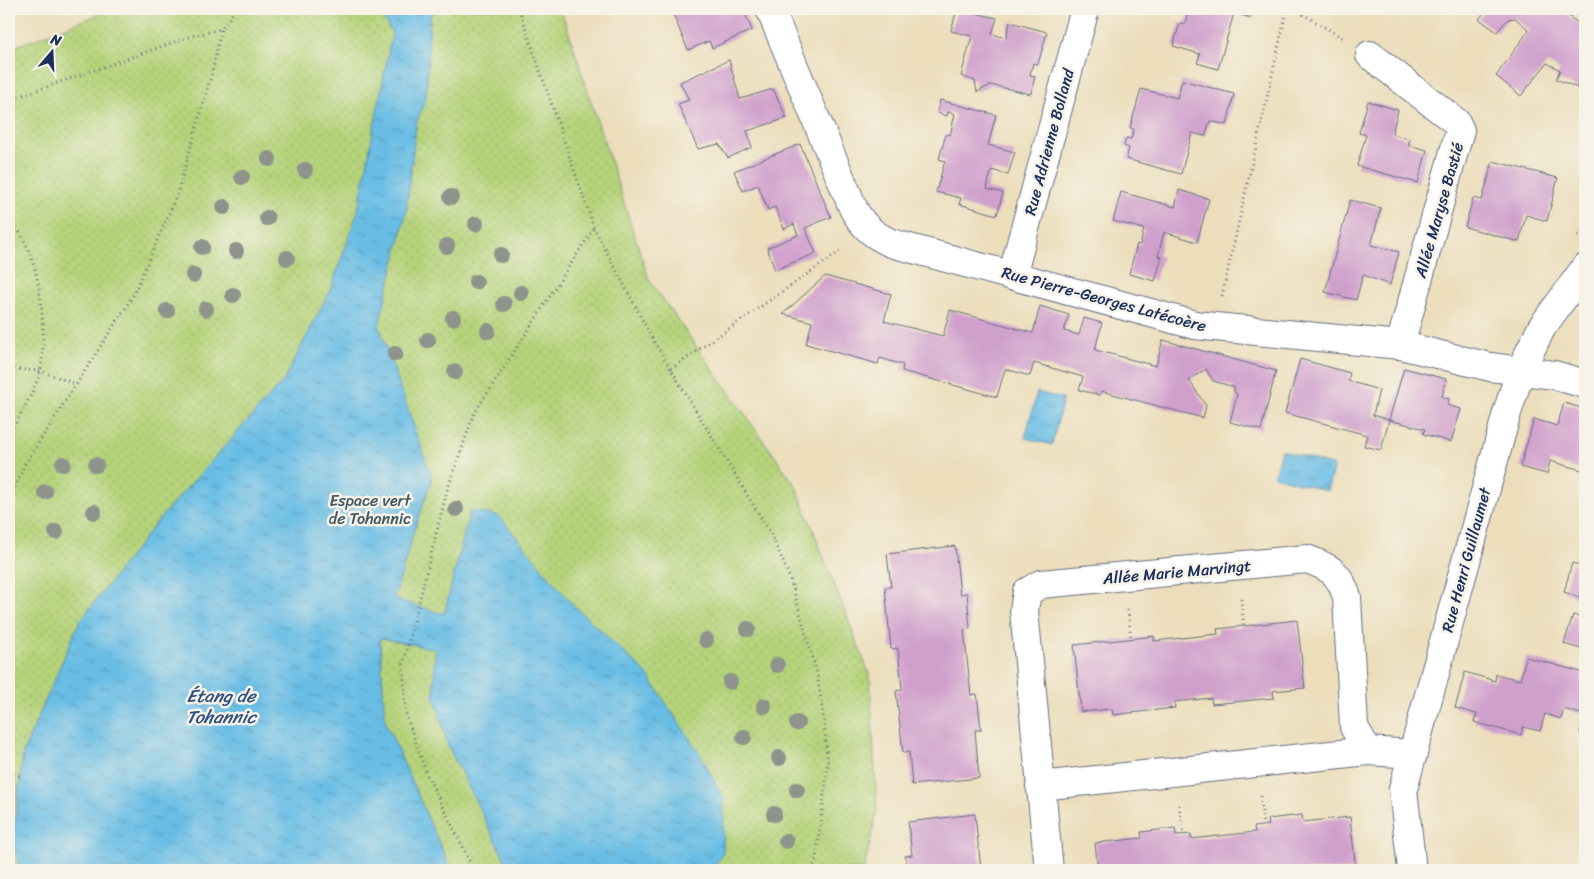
<svg xmlns="http://www.w3.org/2000/svg" width="1594" height="879" font-family="Sriracha,sans-serif">
<defs>
<pattern id="park-dots" width="8" height="8" patternUnits="userSpaceOnUse" patternTransform="scale(1.25)"><rect width="8" height="8" fill="#b5d37a"/><path d="M2 2h.1M6 6h.1" fill="none" stroke="#9bb56c" stroke-width="1.8" stroke-linecap="round"/></pattern>
<pattern id="water-ripples" width="26" height="14" patternUnits="userSpaceOnUse" patternTransform="scale(1.25)"><rect width="26" height="14" fill="#69bde5"/><path d="M2 4q2-2 4 0t4 0M15 11q2-2 4 0t4 0" fill="none" stroke="#569abd"/></pattern>
</defs>
<rect width="100%" height="100%" fill="#f7f3e8"/>
<filter id="ink" filterUnits="userSpaceOnUse"><feTurbulence type="fractalNoise" baseFrequency=".02" numOctaves="2"/><feDisplacementMap in="SourceGraphic" scale="10" xChannelSelector="R" yChannelSelector="G"/><feConvolveMatrix kernelMatrix="1 2 1 2 8 2 1 2 1" color-interpolation-filters="sRGB"/></filter>
<filter id="wash" filterUnits="userSpaceOnUse"><feTurbulence type="fractalNoise" baseFrequency=".0096" numOctaves="4" result="noise"/><feDisplacementMap in="SourceGraphic" scale="20" xChannelSelector="R" yChannelSelector="G"/><feGaussianBlur stdDeviation="1.12" result="paint"/><feColorMatrix in="noise" values="0 0 0 0 0 0 0 0 0 0 0 0 0 0 0 0 0 1.4 0 .05"/><feComposite in="paint" operator="in"/></filter>
<g filter="url(#wash)">
<rect width="100%" height="100%" fill="#ecdebb"/>
<polygon fill="url(#park-dots)" stroke="#68816c" points="113,9 561,9 649,280 796,486 870,676 877,811 864,870 9,870 9,49"/>
<g fill="url(#water-ripples)" stroke="#4276a2">
<polygon points="379,9 434,9 430,17 426,96 416,125 406,213 379,326 432,479 414,531 394,599 444,614 470,511 499,516 572,604 646,673 702,757 724,800 723,853 712,870 510,870 448,746 434,695 435,649 380,638 385,721 451,870 20,870 13,841 23,753 79,622 155,524 284,380 330,291 358,211 392,33"/>
<polygon points="1037,392 1063,399 1052,445 1025,438"/>
<polygon points="1281,450 1334,466 1327,491 1274,476"/>
</g>
<g id="blocks">
<g fill="#d0a0cc">
<polygon points="665,9 743,9 752,30 712,48 709,41 688,50 671,9 666,11"/>
<polygon points="957,9 997,18 992,34 1006,38 1010,22 1047,32 1038,64 1033,63 1030,75 1035,76 1031,94 991,85 977,92 975,81 961,76 972,36 951,31"/>
<polygon points="1189,9 1253,9 1251,18 1234,13 1218,69 1197,63 1200,54 1173,46 1180,23 1185,24"/>
<polygon points="1487,9 1559,9 1585,28 1585,91 1556,79 1560,70 1547,63 1521,96 1496,76 1529,30 1515,18 1508,19 1497,32 1479,19"/>
<polygon points="729,60 740,99 773,89 787,118 747,131 752,147 728,158 719,144 698,149 678,104 689,100 680,82"/>
<polygon points="1182,80 1234,94 1227,125 1210,121 1205,136 1192,133 1181,174 1126,159 1129,148 1124,146 1126,138 1131,139 1134,129 1130,128 1141,89 1177,98"/>
<polygon points="940,100 996,115 988,145 1015,152 1008,175 992,170 989,179 987,189 1003,193 997,215 959,204 961,198 936,192 945,161 939,159 946,134 950,135 955,114 948,112 947,116 937,113"/>
<polygon points="1368,101 1398,110 1392,134 1410,139 1408,145 1427,150 1418,183 1357,166 1366,135 1359,133"/>
<polygon points="800,144 831,217 805,228 816,253 775,270 767,248 798,235 794,224 784,229 775,207 768,210 758,185 743,191 734,171"/>
<polygon points="1493,161 1558,178 1547,221 1526,215 1519,242 1465,227 1473,198 1482,200"/>
<polygon points="1179,190 1209,199 1197,242 1164,232 1158,256 1162,257 1155,281 1129,274 1137,244 1140,245 1144,229 1113,221 1121,192 1175,207"/>
<polygon points="1350,200 1381,208 1371,245 1399,252 1390,285 1363,275 1356,300 1325,292"/>
<polygon points="825,276 891,294 884,321 943,336 950,310 1033,333 1040,306 1069,315 1064,331 1079,335 1084,318 1102,323 1095,350 1156,366 1163,340 1276,371 1261,430 1230,422 1237,394 1234,392 1234,387 1213,381 1206,369 1189,380 1206,406 1203,418 1101,391 1100,395 1079,390 1083,377 1034,363 1030,376 1005,369 997,397 902,371 903,365 880,358 878,364 806,344 812,322 783,314"/>
<polygon points="1300,359 1350,373 1348,381 1379,390 1373,415 1389,420 1404,368 1446,379 1442,397 1449,399 1447,405 1461,409 1451,442 1423,434 1425,429 1389,420 1381,450 1364,446 1367,435 1285,413"/>
<polygon points="1564,403 1585,409 1585,471 1550,461 1547,474 1520,467 1534,419 1557,426"/>
<polygon points="955,546 960,594 967,593 970,629 964,630 971,695 977,694 979,711 981,730 975,730 979,778 912,785 909,752 903,753 896,691 902,690 898,648 891,649 885,587 891,587 887,554"/>
<polygon points="1572,563 1585,567 1585,599 1564,592"/>
<polygon points="1573,615 1585,619 1585,650 1564,644"/>
<polygon points="1297,620 1305,688 1273,691 1274,698 1212,704 1211,698 1174,702 1175,708 1113,715 1112,709 1081,712 1074,645 1154,636 1154,641 1218,634 1217,629"/>
<polygon points="1526,657 1585,673 1585,735 1580,733 1584,715 1564,709 1561,719 1545,714 1540,731 1523,727 1521,735 1474,722 1477,714 1455,708 1465,672 1495,681 1496,674 1520,680"/>
<polygon points="975,814 981,870 907,870 905,856 912,855 908,822"/>
<polygon points="1302,815 1303,822 1350,817 1356,870 1098,870 1095,843 1142,838 1141,832 1175,828 1176,835 1191,834 1191,839 1255,832 1254,827 1269,825 1268,819"/>
</g>
</g>
</g>
<g filter="url(#ink)">
<use href="#blocks" fill-opacity="0" stroke="#646c7f" stroke-width="1"/>
<g fill="none" stroke-linecap="round" stroke-linejoin="round">
<g stroke="#646c7f" stroke-width="30">
<g id="minor">
<path d="M770,9l84,201c10,17 19,25 37,33l304,82 205,20 90,22 64,8 31,9"/>
<polyline points="1370,55 1456,122 1460,130 1400,345"/>
<polyline points="1012,276 1085,9"/>
<polyline points="1040,786 1368,751 1413,754"/>
<path d="M1049,870l-25,-260 3,-18 14,-8 266,-25c24,9 32,13 40,38l7,130 14,24"/>
<polyline points="1412,870 1403,789 1507,413 1521,369 1542,327 1585,268"/>
</g>
</g>
<g stroke="#646c7f" stroke-width="3" stroke-dasharray="1 4" stroke-linecap="butt">
<polyline points="519,9 594,228 653,340 771,534 790,578 817,673 824,722 828,765 816,859 812,870"/>
<polyline points="1294,9 1343,38"/>
<polyline points="9,100 189,37 221,29"/>
<path d="M9,221c32,25 38,110 32,148 -3,15 -24,53 -32,65"/>
<polyline points="1578,236 1585,227"/>
<polyline points="1222,296 1287,9"/>
<polyline points="9,369 41,371 75,384"/>
<polyline points="671,369 842,250"/>
<polyline points="9,501 25,464 133,296 177,195 212,73 221,29 236,9"/>
<polyline points="1241,599 1244,626"/>
<polyline points="1128,610 1131,638"/>
<polyline points="9,773 20,776"/>
<polyline points="1261,796 1263,826"/>
<polyline points="1179,805 1183,834"/>
<polyline points="474,870 427,775 406,715 403,665 447,491 474,414 594,228"/>
</g>
<use href="#minor" stroke="#fff" stroke-width="28"/>
</g>
<g fill="#8e948c">
<circle cx="269" cy="159" r="8"/>
<circle cx="305" cy="170" r="8"/>
<circle cx="242" cy="177" r="8"/>
<circle cx="451" cy="197" r="8"/>
<circle cx="224" cy="207" r="8"/>
<circle cx="267" cy="218" r="8"/>
<circle cx="476" cy="224" r="8"/>
<circle cx="447" cy="246" r="8"/>
<circle cx="202" cy="247" r="8"/>
<circle cx="236" cy="251" r="8"/>
<circle cx="501" cy="255" r="8"/>
<circle cx="287" cy="258" r="8"/>
<circle cx="193" cy="275" r="8"/>
<circle cx="476" cy="282" r="8"/>
<circle cx="521" cy="293" r="8"/>
<circle cx="233" cy="295" r="8"/>
<circle cx="504" cy="304" r="8"/>
<circle cx="206" cy="309" r="8"/>
<circle cx="167" cy="311" r="8"/>
<circle cx="453" cy="318" r="8"/>
<circle cx="488" cy="331" r="8"/>
<circle cx="428" cy="340" r="8"/>
<circle cx="395" cy="354" r="8"/>
<circle cx="455" cy="372" r="8"/>
<circle cx="63" cy="464" r="8"/>
<circle cx="96" cy="465" r="8"/>
<circle cx="45" cy="492" r="8"/>
<circle cx="456" cy="509" r="8"/>
<circle cx="94" cy="512" r="8"/>
<circle cx="56" cy="532" r="8"/>
<circle cx="748" cy="629" r="8"/>
<circle cx="706" cy="640" r="8"/>
<circle cx="777" cy="665" r="8"/>
<circle cx="730" cy="682" r="8"/>
<circle cx="764" cy="706" r="8"/>
<circle cx="797" cy="723" r="8"/>
<circle cx="744" cy="737" r="8"/>
<circle cx="779" cy="758" r="8"/>
<circle cx="797" cy="790" r="8"/>
<circle cx="774" cy="814" r="8"/>
<circle cx="786" cy="841" r="8"/>
</g>
</g>
<g text-anchor="middle" dominant-baseline="central" stroke-width="5" stroke-linejoin="round" paint-order="stroke">
<g font-size="16" fill="#1b2f5e" stroke="#f7f3e8">
<text transform="translate(1049 142) rotate(-75)">Rue Adrienne Bolland</text>
<text transform="translate(1439 210) rotate(-74)">Allée Maryse Bastié</text>
<text transform="translate(1104 299) rotate(15)">Rue Pierre-Georges Latécoère</text>
<text transform="translate(1466 560) rotate(-75)">Rue Henri Guillaumet</text>
<text transform="translate(1177 572) rotate(-5)">Allée Marie Marvingt</text>
</g>
<g font-size="16" fill="#425865" stroke="#f7f3e8">
<text x="370" y="500">Espace vert<tspan x="370" dy="18">de Tohannic</tspan></text>
</g>
<g font-size="18" font-style="italic" fill="#2e5280" stroke="#f7f3e8">
<text x="221" y="696">Étang de<tspan x="221" dy="21">Tohannic</tspan></text>
</g>
</g>
<rect width="1594" height="879" fill="none" stroke="#f7f3e8" stroke-width="30"/>
<g transform="translate(52 52) rotate(19)" stroke="#f7f3e8" stroke-width="4" paint-order="stroke">
<path d="M0-4L9 19L0 12L-9 19Z" fill="#1b2f5e"/>
<text y="-8" font-size="14" font-weight="bold" text-anchor="middle" fill="#1b2f5e">N</text>
</g>
</svg>
